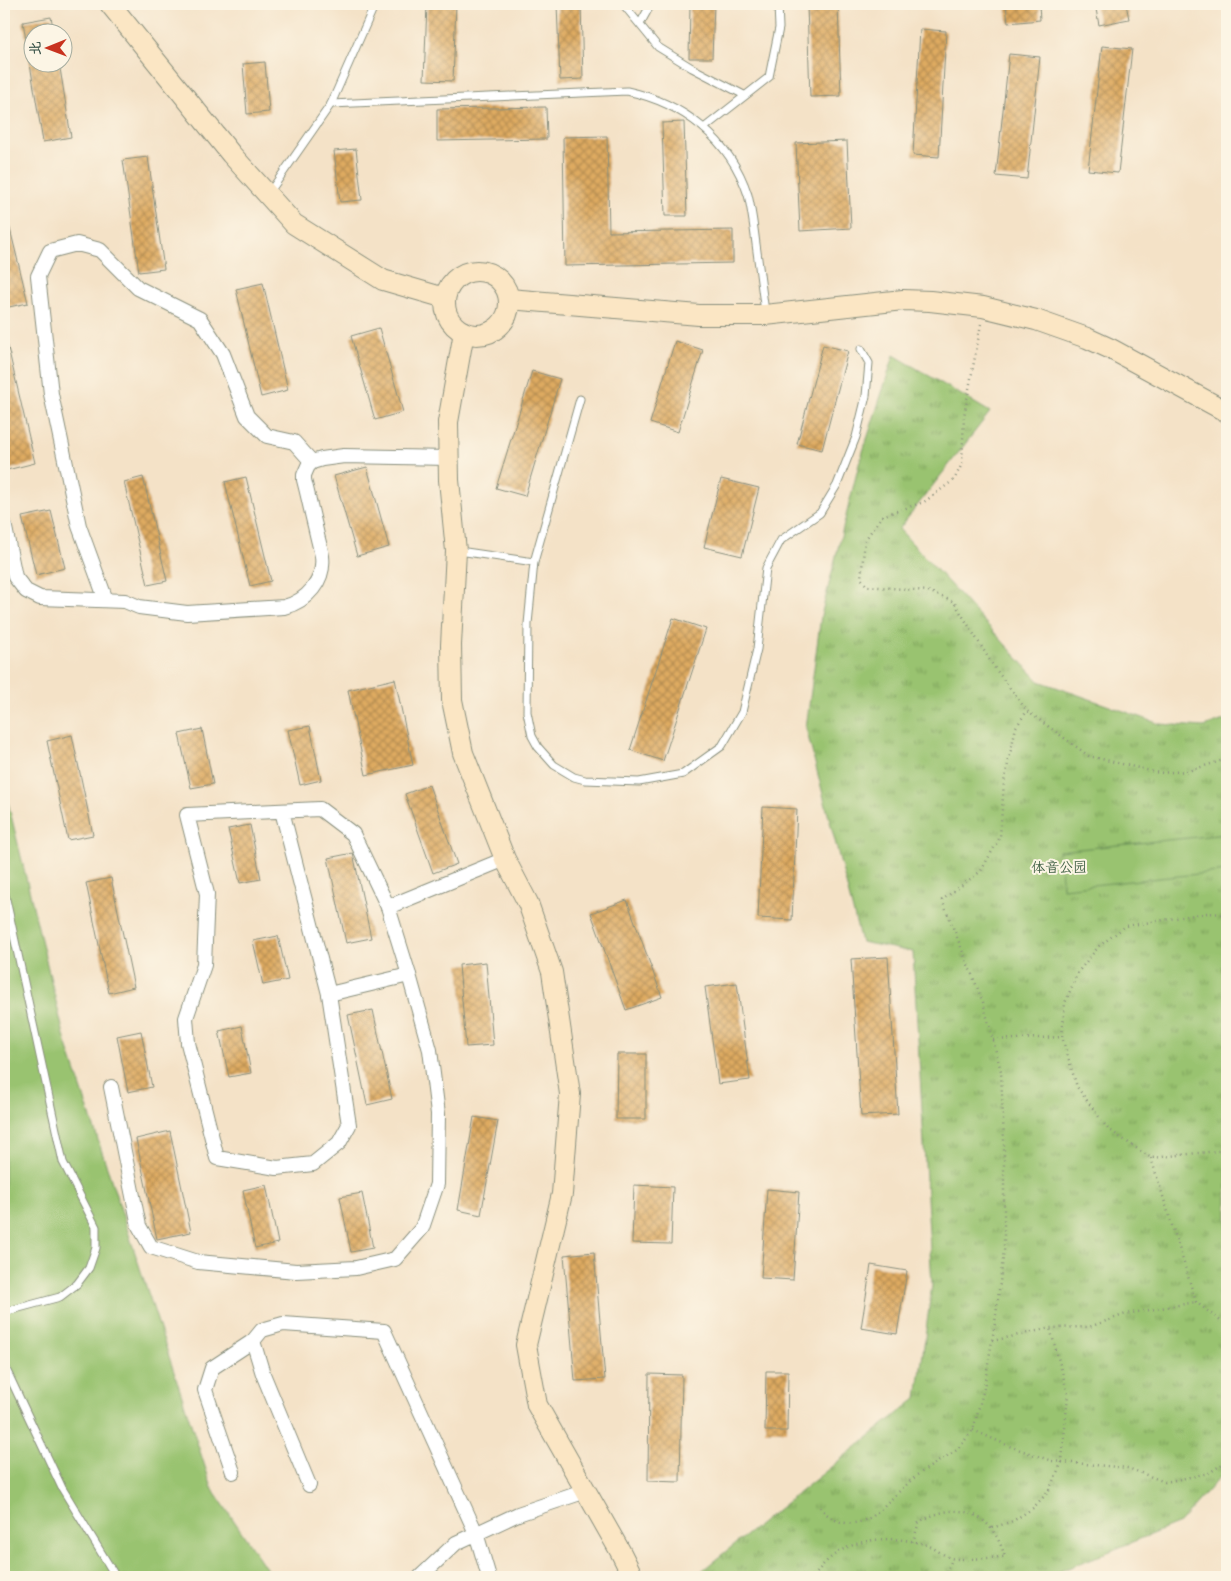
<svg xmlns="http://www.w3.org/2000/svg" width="1231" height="1581" font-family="Sriracha,'LXGW WenKai TC',sans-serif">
<defs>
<pattern id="park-tufts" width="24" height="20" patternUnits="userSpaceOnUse" patternTransform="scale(1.25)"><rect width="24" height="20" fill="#99c36f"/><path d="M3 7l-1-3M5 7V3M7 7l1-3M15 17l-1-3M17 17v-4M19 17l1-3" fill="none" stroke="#7ca05c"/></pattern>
<pattern id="building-cross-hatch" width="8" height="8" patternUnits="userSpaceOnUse" patternTransform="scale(1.25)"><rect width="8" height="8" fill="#deaa61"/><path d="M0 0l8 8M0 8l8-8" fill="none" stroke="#b38c51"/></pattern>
</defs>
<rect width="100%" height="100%" fill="#fcf5e5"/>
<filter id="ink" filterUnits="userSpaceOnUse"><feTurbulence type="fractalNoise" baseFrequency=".02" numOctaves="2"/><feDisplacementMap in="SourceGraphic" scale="10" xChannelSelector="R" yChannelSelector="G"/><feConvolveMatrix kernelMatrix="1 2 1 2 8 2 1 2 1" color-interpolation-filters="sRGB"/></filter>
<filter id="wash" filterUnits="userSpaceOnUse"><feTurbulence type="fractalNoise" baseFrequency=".0096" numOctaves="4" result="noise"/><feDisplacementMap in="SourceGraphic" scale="20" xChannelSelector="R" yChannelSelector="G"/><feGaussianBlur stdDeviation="1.12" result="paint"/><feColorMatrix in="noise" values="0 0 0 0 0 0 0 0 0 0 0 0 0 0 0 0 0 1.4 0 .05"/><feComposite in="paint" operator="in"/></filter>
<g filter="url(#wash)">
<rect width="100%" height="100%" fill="#f4e2c7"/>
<polygon fill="url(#park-tufts)" stroke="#5c8052" points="894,355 990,412 899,529 1039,681 1160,724 1204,727 1227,719 1227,1475 1219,1478 1179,1523 1046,1577 694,1577 917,1398 932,1285 913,952 861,942 806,728 821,616 859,464"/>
<g fill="#99c36f" stroke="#5c8052">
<polygon points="4,786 65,1039 212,1488 272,1577 4,1577"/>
<polygon points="1227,834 1227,871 1063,888 1059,851"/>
</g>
<g id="blocks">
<g fill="url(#building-cross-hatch)">
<polygon points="427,4 456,4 453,81 424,80"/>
<polygon points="557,4 581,4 583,79 560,80"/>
<polygon points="690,4 714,4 712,58 689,58"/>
<polygon points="838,4 841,96 810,97 807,5"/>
<polygon points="1006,4 1039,4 1040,20 1008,23"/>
<polygon points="1095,4 1126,4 1129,19 1099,25"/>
<polygon points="51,17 54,32 32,32 32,62 59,62 71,137 43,142 23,22"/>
<polygon points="920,29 946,31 939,157 913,155"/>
<polygon points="1102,46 1132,49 1118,173 1088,170"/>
<polygon points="1009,54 1040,57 1027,179 996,176"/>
<polygon points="265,62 269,112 247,114 243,64"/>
<polygon points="546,107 547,139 437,141 437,109"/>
<polygon points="684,122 687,216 665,216 662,123"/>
<polygon points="607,136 609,232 733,230 733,263 565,266 563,137"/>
<polygon points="847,141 851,228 800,231 796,143"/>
<polygon points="356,149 362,200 340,202 334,151"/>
<polygon points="148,157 164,269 139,272 123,160"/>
<polygon points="4,204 28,303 4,308"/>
<polygon points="263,283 288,390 261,397 236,289"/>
<polygon points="379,328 403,412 375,420 351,336"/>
<polygon points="675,341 703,350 678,432 650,423"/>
<polygon points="7,343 35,463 7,470 4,456 4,344"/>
<polygon points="823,345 848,351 822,450 797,444"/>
<polygon points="532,371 560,379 525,496 496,488"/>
<polygon points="367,467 389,547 357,556 334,476"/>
<polygon points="143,477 167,581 148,585 124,482"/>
<polygon points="246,477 271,581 250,586 225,482"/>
<polygon points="721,479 759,488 742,556 704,547"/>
<polygon points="51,511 65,568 36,575 22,517"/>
<polygon points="673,618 706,629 663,761 630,750"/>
<polygon points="395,679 413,765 366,775 348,690"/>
<polygon points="310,726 321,780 300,785 288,730"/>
<polygon points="202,729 213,784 191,788 179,734"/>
<polygon points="72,735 93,835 68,840 47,741"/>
<polygon points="429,785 457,864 433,873 405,794"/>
<polygon points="763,807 797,809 792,920 758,918"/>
<polygon points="250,825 261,879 240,883 228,829"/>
<polygon points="353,853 371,938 346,943 328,858"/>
<polygon points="111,878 134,987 109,993 86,883"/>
<polygon points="627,900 662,997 626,1010 591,913"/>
<polygon points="278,936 288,980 263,985 253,941"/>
<polygon points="888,957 898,1114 861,1116 851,959"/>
<polygon points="486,962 493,1045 466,1047 459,965"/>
<polygon points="737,983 750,1080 718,1084 705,987"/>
<polygon points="373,1010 392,1099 367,1105 348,1015"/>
<polygon points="242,1026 251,1073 229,1077 219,1031"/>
<polygon points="141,1031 152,1087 128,1092 117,1036"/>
<polygon points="617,1054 646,1054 646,1119 616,1119"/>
<polygon points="474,1117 498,1121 481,1215 458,1210"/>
<polygon points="170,1131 191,1232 157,1239 136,1139"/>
<polygon points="266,1185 278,1243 255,1248 243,1190"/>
<polygon points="634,1185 673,1187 671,1244 632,1243"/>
<polygon points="767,1189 799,1192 793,1280 761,1278"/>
<polygon points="362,1193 373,1248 351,1252 340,1197"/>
<polygon points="594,1252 605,1379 575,1381 564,1255"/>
<polygon points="871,1265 907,1271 897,1334 861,1328"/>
<polygon points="766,1371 788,1371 787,1431 765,1431"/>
<polygon points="649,1374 682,1375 680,1482 648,1481"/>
</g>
</g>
</g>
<g filter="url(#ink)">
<use href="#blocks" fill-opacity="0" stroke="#8a907e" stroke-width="1"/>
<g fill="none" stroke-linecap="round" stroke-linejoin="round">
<g stroke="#8a907e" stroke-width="9">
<g id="lane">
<polyline points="623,4 658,47 692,68 744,95"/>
<polyline points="640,24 651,4"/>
<path d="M331,104l296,-13c56,12 103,48 121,104 4,16 6,33 8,49 3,23 6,46 9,68"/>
<polyline points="704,128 769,77 779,28 778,4"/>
<polyline points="269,193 331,104 375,4"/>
<polyline points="459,551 534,562 528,624 527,712 532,736 538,747 554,765 574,777 585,780 639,782 683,774 722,746 742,712 757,649 766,568 781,540 820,513 837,485 856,437 866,396 869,363 861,349"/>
<polyline points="534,562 580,399"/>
<polyline points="4,890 63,1162 96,1227 96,1248 89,1268 77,1284 60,1297 4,1312"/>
<polyline points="4,1365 62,1488 116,1577"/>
</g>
</g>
<g stroke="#8a907e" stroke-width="16">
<g id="street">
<path d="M4,523l11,54 11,14 14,7 85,3 14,6 48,6 97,-6c23,-6 41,-26 38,-51 -2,-10 -5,-20 -7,-30 -4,-16 -7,-31 -11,-46v-5l4,-9 4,-4 10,-3 22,-3 105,2"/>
<polyline points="106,600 79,526 51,394 38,276 50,251 77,244 100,250 138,288 200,319 223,354 247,416 267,436 294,442 312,462"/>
<polyline points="388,907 505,859"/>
<polyline points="329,994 409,975"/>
<polyline points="111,1087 139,1226 151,1247 198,1262 296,1271 356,1268 395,1259 422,1228 437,1184 438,1114 430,1050 409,975 388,907 353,834 320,809 187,815 207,894 204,965 186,1018 188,1043 217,1158 277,1168 313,1164 339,1143 349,1125 329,994 282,811"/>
<polyline points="253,1341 263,1374 309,1485"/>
<polyline points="233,1472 205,1390 212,1368 253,1341 262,1330 283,1324 384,1331 476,1533 489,1577"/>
<polyline points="420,1577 456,1543 518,1514 586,1491"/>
</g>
</g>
<g stroke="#8a907e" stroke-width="22">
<g id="secondary">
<polyline points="110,4 231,154 294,224 383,280 445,298"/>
<circle cx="477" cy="303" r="32"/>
<polyline points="509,299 699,315 765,315 903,300 930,301 983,307 1036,320 1087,338 1111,349 1227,412"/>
<polyline points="464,332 448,422 449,480 456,551 451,645 452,700 463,753 505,859 528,903 552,972 570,1094 562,1194 526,1345 537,1405 620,1551 633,1577"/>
</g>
</g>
<g stroke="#8a907e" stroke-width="2.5" stroke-dasharray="1 4" stroke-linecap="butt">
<polyline points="981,324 964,416 962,464 954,480 924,502 882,516 865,540 861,578 867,586 928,591 954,602 994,667 1027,711 1089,756 1159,773 1188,771 1227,759"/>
<polyline points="1227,914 1207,913 1126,926 1099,946 1078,972 1065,1003 1062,1037 1077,1087 1108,1129 1151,1158 1227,1150"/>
<polyline points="993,1040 1062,1037"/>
<polyline points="1151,1158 1196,1302 1227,1326"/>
<polyline points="992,1341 1050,1328 1089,1327 1126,1314 1196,1302"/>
<polyline points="973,1430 1009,1446 1052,1461 1128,1468 1165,1482 1209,1473 1227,1461"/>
<path d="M820,1507c14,18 33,21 53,9l44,-41 40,-25 16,-20 11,-42 11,-65 9,-73v-108l-3,-71 -18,-69 -41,-102 39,-29 19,-34 4,-55 12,-55 11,-16"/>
<polyline points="992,1528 1013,1521 1033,1508 1048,1492 1062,1462 1068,1394 1050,1328"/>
<path d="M814,1577c4,-5 7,-11 12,-15 25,-25 66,-27 98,-18 10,3 18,11 27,14 8,3 43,-1 54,-1 -13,-45 -46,-58 -86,-35l-6,20"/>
<polyline points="945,1577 952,1559"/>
</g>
<use href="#lane" stroke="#fff" stroke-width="7"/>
<use href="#street" stroke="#fff" stroke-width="14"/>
<use href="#secondary" stroke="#fbe6c4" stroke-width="20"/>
</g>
</g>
<g text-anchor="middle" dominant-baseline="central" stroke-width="4" stroke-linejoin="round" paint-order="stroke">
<g font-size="14" fill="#3e5e43" stroke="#fcf5e5">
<text x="1059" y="867">体音公园</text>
</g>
</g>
<rect width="1231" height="1581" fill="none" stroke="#fcf5e5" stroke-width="20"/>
<g transform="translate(48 48) rotate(269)"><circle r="24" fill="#fcf5e5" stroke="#a4ab9e"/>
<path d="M0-4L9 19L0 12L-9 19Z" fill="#c8321e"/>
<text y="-8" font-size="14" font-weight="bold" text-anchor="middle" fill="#1f3d34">北</text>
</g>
</svg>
